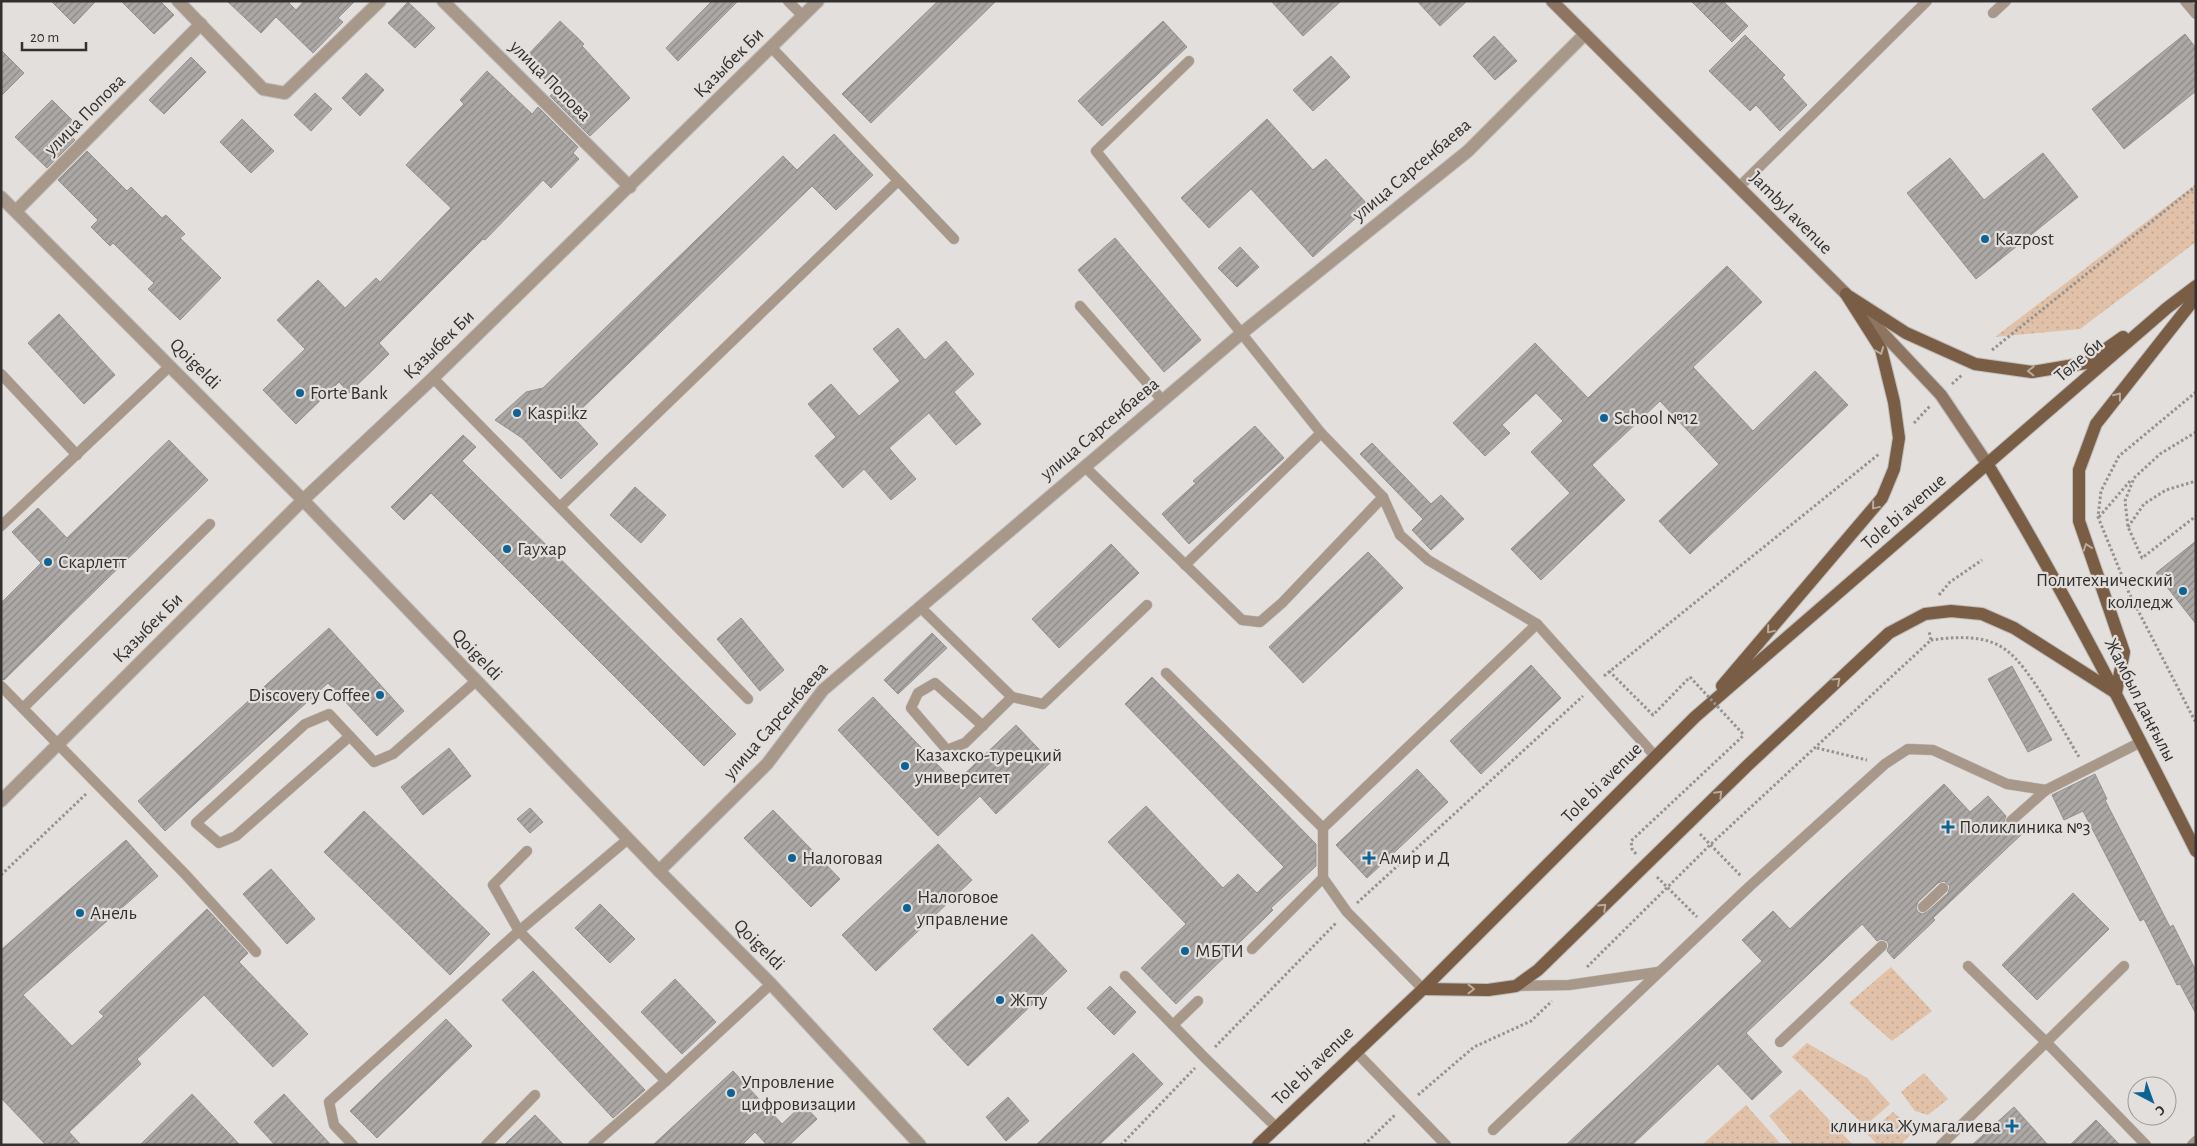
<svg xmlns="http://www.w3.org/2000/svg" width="2197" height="1146" font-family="'Alegreya Sans',sans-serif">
<defs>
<pattern id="grass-dots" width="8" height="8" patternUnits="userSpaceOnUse" patternTransform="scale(1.25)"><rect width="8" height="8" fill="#e1c1a7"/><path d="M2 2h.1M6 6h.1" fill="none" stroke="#c2a690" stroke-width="1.8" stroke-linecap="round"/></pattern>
<pattern id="building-hatch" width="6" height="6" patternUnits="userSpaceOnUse" patternTransform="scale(1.25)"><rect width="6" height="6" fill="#aba8a6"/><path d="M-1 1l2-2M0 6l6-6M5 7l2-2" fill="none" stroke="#8c8988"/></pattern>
</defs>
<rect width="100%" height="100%" fill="#e2dfdc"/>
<g fill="url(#grass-dots)">
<polygon points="2196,184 2196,242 2080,329 1995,337"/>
<polygon points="1891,967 1932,1011 1892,1041 1849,1003"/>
<polygon points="1807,1043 1867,1078 1890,1104 1865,1126 1792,1057"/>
<polygon points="1924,1073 1948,1099 1928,1115 1915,1111 1901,1092"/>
<polygon points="1800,1089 1853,1145 1793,1145 1769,1116"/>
<polygon points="1746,1105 1780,1143 1702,1145"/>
<polygon points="1893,1112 1906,1123 1911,1134 1900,1145 1878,1145 1867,1134"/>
</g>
<g fill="url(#building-hatch)" stroke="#94918f" fill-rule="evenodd">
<polygon points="51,1 96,1 74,24"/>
<polygon points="121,1 160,1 174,15 154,34"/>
<polygon points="227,1 291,1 289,3 296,10 304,1 355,1 338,18 343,22 313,53 276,17 261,33"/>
<polygon points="712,1 738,1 678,61 666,48"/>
<polygon points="938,1 996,1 871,123 842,94"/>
<polygon points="1271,1 1341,1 1303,36"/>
<polygon points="1417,1 1467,1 1440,26"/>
<polygon points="1691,1 1723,1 1748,26 1732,42"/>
<polygon points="408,2 435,28 415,48 388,23"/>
<polygon points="560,21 584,44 582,46 630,98 590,136 550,96 556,90 524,59"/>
<polygon points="1163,21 1187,47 1102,126 1078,101"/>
<polygon points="2185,34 2196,48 2196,91 2124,149 2092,109"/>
<polygon points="1745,35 1785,75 1782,78 1807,105 1780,131 1756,105 1750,111 1709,71"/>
<polygon points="1494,36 1517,61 1495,80 1473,56"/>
<polygon points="1,50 24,73 1,96"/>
<polygon points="1331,56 1350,77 1313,111 1293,90"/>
<polygon points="191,57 206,72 164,114 149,100"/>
<polygon points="487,71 532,114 538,107 578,147 573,153 579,159 551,188 543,180 485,240 483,239 379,343 389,354 349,393 339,382 296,424 263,390 305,349 277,320 318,280 345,308 376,278 380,282 451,208 406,165 464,104 460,100"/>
<polygon points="366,73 384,90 360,116 342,98"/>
<polygon points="315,93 332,109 311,131 294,115"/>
<polygon points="52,100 76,124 68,132 75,140 47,168 15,137"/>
<polygon points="242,119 274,151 251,173 220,142"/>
<polygon points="1267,119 1313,170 1326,159 1369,206 1313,257 1251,189 1209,228 1181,198"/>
<polygon points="834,134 873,175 836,210 812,186 573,417 598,444 561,479 522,438 495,420 526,392 543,388 783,156 797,170"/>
<polygon points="87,151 127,191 131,187 162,218 166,215 185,234 180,238 221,278 180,320 148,289 154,283 113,243 110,246 91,227 98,220 58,180"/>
<polygon points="2043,153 2078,197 1976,279 1907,193 1950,158 1984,200"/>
<polygon points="1115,238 1201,340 1164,372 1078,270"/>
<polygon points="1240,247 1259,267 1237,287 1218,268"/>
<polygon points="1727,266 1762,302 1693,367 1753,431 1815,371 1848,405 1690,554 1659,521 1719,464 1660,401 1592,465 1625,500 1541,580 1511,549 1570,493 1531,452 1563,421 1536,393 1502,425 1510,433 1485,456 1453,423 1535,343 1588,398"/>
<polygon points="59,314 115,375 84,404 28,343"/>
<polygon points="898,328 925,360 946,341 974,374 954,392 981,424 956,445 929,413 889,448 916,479 891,500 864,469 843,488 815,456 836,437 808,404 831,384 859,416 900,381 873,349"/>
<polygon points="1255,426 1284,458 1189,544 1162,514 1196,483 1193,481"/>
<polygon points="463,435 476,447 462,461 736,734 704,766 431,493 404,520 391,507"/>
<polygon points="169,440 208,480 4,680 1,679 1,603 41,563 12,532 38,508 67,538"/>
<polygon points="1372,443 1431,504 1441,495 1464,519 1431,550 1412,530 1423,519 1360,454"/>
<polygon points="635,487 666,515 641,543 610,515"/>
<polygon points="2196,541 2196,624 2156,573"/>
<polygon points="1111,544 1139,573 1059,648 1032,619"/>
<polygon points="1368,552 1403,588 1303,683 1269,647"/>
<polygon points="741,618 784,670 760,691 717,639"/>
<polygon points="329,628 404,711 377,736 328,683 165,831 138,801"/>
<polygon points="932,633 947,648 898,694 884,680"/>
<polygon points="1531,665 1561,698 1481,774 1450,741"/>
<polygon points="2012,666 2052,740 2028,752 1988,679"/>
<polygon points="1152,677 1316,844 1316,866 1271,908 1273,910 1176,1004 1141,968 1186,924 1108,842 1146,806 1223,888 1238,874 1257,893 1284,867 1125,704"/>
<polygon points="873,697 955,783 1016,725 1051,762 996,814 980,796 938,836 838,730"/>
<polygon points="449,748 471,776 423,815 401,787"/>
<polygon points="1417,769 1448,802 1367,878 1336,845"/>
<polygon points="2095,774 2107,799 2105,800 2170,927 2173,925 2196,971 2196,1014 2180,984 2177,985 2144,919 2140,921 2083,811 2064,820 2052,795"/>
<path d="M1944,784l26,28 18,-16 18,20 -2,6 2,4 6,2 4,-2 7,7 -90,85 2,2 -41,39 -7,-8 2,-6 -2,-4 -6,-2 -4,2 -15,-17 -116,109 36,39 -30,28 -34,-36 -86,81h-66l196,-184 -20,-21 31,-29 17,18zM1944,881l6,5 -2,7 -21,19 -5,2 -4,-2 -2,-4 2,-6 20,-19z"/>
<polygon points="530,808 543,822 530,833 517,819"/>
<polygon points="773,810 840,879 811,907 744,838"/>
<polygon points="364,811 490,934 450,975 324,852"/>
<polygon points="126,840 158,876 23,995 72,1046 104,1016 99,1012 207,909 248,953 239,962 308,1034 273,1067 204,995 137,1059 141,1064 69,1132 81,1145 46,1145 1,1098 1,950"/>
<polygon points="938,844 972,880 876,971 842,935"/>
<polygon points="271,869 315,919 287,944 243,894"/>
<polygon points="2073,893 2109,929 2037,1000 2002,965"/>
<polygon points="600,904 635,939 610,963 575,928"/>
<polygon points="1032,934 1067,971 968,1066 933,1029"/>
<polygon points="533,971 645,1090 613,1118 502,1000"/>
<polygon points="675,979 716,1022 682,1054 641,1012"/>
<polygon points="1110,986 1136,1012 1114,1035 1087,1008"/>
<polygon points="446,1019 472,1046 377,1138 350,1111"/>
<polygon points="1133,1053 1163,1084 1099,1145 1036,1145"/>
<polygon points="733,1071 782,1124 803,1104 817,1119 789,1145 767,1145 755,1132 742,1145 653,1145"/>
<polygon points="192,1094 240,1145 140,1145"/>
<polygon points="284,1094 331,1145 275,1145 254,1122"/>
<polygon points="1008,1097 1029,1121 1006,1141 986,1117"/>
<polygon points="2014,1107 2048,1145 1972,1145"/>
<polygon points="535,1115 564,1145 504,1145"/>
<polygon points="2096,1120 2120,1145 2070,1145"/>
</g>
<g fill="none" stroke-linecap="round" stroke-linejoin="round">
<g stroke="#bfbcba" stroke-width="11">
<g id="service">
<polyline points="788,1 803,16"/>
<polyline points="2185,1 2196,14"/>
<polyline points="1993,13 2006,1"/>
<polyline points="771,47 954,239"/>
<polyline points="1189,61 1096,151 1321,433 1383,497 1400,535 1428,560 1537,624 1655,756"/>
<polyline points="1739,187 1927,1"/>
<polyline points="1080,306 1163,401"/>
<polyline points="1,374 77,455"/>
<polyline points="433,378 748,699"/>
<polyline points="1085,467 1242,620 1260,622 1282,603 1383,497"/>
<polyline points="560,507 898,181"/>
<polyline points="1,526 170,366"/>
<polyline points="1185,565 1321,433"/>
<polyline points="920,607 1012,697 1043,704 1147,605"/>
<polyline points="1166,673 1323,828"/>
<polyline points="1,686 185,874 256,952"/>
<polyline points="23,708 210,524"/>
<polyline points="983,726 935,683 918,693 911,708 947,750 965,743 1012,697"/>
<polyline points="350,736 236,836 219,843 196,823 305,724 329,714 374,762 393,754 476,681"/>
<polyline points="2011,821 2046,790"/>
<polyline points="527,851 493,885 519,931 666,1081"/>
<polyline points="1923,907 1943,888"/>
<polyline points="1252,949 1323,878"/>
<polyline points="1968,966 2047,1043 2146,1145"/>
<polyline points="1125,976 1205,1058 1277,1128"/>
<polyline points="1516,986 1569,985 1658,972"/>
<polyline points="1423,989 1347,912 1323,878 1323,828 1537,624"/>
<polyline points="1173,1025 1198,1001"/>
<polyline points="1780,1042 1882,946"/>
<polyline points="1355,1051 1446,1145"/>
<polyline points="1493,1130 1750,886 1885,764 1908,749 1933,750 2007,784 2046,790 2141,742"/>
<polyline points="353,1145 334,1125 329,1102 519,931 628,839"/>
<polyline points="486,1145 535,1095"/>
<polyline points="593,1145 666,1081 771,984"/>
<polyline points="1941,1145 2124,966"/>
<polyline points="2192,1145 2196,1141"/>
</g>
</g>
<g stroke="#bfbcba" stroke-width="14">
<g id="minor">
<polyline points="178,1 263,89 285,93 380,1"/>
<polyline points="443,1 630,187"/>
<polyline points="16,211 201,24"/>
<polyline points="659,871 767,764 823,690 1242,333 1468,151 1585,34"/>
</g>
</g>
<g stroke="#bfbcba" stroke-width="14">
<g id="tertiary">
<polyline points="1,197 303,500 659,871 771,984 920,1145"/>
<polyline points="1,801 303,500 433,378 818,1"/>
</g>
</g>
<g stroke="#bfbcba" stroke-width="14">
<polyline id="secondary" points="1552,1 1846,294 1941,395 1988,465"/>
</g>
<g stroke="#bfbcba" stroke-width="14">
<g id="primary">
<polyline points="1850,297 1906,333 1975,364 2032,372 2086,363 2123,337"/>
<path d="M1988,465c76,125 142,255 208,386"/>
<polyline points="1722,686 1882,498 1894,469 1899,438 1894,402 1881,349 1846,294"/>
<polyline points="2116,693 2124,652 2079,521 2079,470 2096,424 2196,297"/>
<polyline points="1423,989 1488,990 1516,986 1538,970 1748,765 1889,633 1925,614 1951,611 1982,614 2014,628 2116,693"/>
<polyline points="1258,1145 1423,989 1695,717 2167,308 2196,286"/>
</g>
</g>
<g stroke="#959391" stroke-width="3" stroke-dasharray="2.5 2.5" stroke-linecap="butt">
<polyline points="1992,350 2196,186"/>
<polyline points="1952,384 1962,375"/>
<polyline points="2196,392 2119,456 2101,491 2098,517 2129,593 2196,723"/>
<polyline points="1914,423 1930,406"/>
<polyline points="2196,432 2160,454 2134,478 2125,501 2128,527 2142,558 2196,516"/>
<polyline points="2099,517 2131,480"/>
<polyline points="2128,527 2144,504 2166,490 2196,481"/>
<polyline points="1939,595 1950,582 1982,560"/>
<path d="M1931,640c24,-3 54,-6 75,10 24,17 56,79 73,107"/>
<polyline points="1609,671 1653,715 1690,677"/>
<polyline points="1604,676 1879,454"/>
<polyline points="1817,748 1867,760"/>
<polyline points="1700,834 1741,876"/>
<polyline points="1636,854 1632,849 1631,841 1744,735"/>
<polyline points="1,875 86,794"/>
<polyline points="1657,877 1697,917"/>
<polyline points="1357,903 1583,696"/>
<polyline points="1587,967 1710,845 1931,640 1929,631"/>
<polyline points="1215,1047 1336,923"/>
<polyline points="1418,1095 1474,1047 1531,1021 1552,1001"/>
<polyline points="1121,1145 1195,1068"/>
<polyline points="1364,1145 1396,1114"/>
</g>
<use href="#service" stroke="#a8988a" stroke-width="10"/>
<use href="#minor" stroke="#a8988a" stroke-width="12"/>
<use href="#tertiary" stroke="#a8988a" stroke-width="12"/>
<use href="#secondary" stroke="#8d7562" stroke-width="12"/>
<use href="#primary" stroke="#795d44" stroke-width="12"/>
<polyline stroke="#959391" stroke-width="3" stroke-dasharray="2.5 2.5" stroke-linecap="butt" points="1690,677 1744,735"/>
</g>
<defs><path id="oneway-chevron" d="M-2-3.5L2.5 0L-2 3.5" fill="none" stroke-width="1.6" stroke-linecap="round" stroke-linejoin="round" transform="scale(1.25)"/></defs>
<g stroke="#b8ab9f">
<use href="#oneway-chevron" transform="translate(1880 351) rotate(69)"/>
<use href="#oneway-chevron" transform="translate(2031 371) rotate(-179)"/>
<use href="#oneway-chevron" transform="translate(2118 396) rotate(-52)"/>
<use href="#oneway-chevron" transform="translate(1875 506) rotate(130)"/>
<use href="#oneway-chevron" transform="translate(2087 547) rotate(-109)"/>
<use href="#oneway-chevron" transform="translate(1770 630) rotate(130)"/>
<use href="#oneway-chevron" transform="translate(1837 681) rotate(-43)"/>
<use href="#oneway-chevron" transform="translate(1719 794) rotate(-45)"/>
<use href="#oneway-chevron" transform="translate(1603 907) rotate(-44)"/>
<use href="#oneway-chevron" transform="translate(1471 989)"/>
</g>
<g fill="#0e6394" stroke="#e2dfdc" stroke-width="2">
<circle cx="1985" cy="239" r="5"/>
<circle cx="300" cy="393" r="5"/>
<circle cx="517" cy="413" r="5"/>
<circle cx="1604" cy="418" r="5"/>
<circle cx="507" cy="549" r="5"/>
<circle cx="48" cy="562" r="5"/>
<circle cx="2183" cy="591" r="5"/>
<circle cx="380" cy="695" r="5"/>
<circle cx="905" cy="766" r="5"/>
<path d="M1945.5 819.5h5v5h5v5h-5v5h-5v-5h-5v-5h5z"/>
<circle cx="792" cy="858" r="5"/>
<path d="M1366.5 850.5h5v5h5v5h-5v5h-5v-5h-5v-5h5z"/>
<circle cx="907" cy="908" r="5"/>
<circle cx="80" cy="913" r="5"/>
<circle cx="1185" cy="951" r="5"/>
<circle cx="1000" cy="1000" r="5"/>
<circle cx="731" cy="1093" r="5"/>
<path d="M2009.5 1118.5h5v5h5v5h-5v5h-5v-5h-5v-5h5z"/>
</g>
<g text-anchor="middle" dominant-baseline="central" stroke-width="4.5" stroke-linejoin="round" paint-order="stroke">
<g font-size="19" fill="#323130" stroke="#e2dfdc">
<text transform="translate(729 63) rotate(-45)">Қазыбек Би</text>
<text transform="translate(550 81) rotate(45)">улица Попова</text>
<text transform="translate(85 115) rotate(-45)">улица Попова</text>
<text transform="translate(1412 170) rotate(-40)">улица Сарсенбаева</text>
<text transform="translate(1791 213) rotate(45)">Jambyl avenue</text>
<text transform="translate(439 345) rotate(-44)">Қазыбек Би</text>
<text transform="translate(2079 360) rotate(-41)">Төле би</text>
<text transform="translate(195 364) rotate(45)">Qoigeldi</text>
<text transform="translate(1100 429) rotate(-40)">улица Сарсенбаева</text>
<text transform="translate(1904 512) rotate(-41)">Tole bi avenue</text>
<text transform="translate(148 628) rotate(-45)">Қазыбек Би</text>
<text transform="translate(477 655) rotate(46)">Qoigeldi</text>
<text transform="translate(2140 700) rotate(63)">Жамбыл даңғылы</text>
<text transform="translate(776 721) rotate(-49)">улица Сарсенбаева</text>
<text transform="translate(1602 783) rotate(-45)">Tole bi avenue</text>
<text transform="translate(759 945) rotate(45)">Qoigeldi</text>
<text transform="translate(1313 1066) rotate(-44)">Tole bi avenue</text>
</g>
<g font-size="19" fill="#323130" stroke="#e2dfdc" text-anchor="start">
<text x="1995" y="239">Kazpost</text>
<text x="310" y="393">Forte Bank</text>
<text x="527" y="413">Kaspi.kz</text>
<text x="1614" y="418">School №12</text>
<text x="517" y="549">Гаухар</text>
<text x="58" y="562">Скарлетт</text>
<text x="2173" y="580" text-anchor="end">Политехнический<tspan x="2173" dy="22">колледж</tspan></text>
<text x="370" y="695" text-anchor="end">Discovery Coffee</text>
<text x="915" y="755">Казахско-турецкий<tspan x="915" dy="22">университет</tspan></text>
<text x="1959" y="827">Поликлиника №3</text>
<text x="802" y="858">Налоговая</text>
<text x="1379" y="858">Амир и Д</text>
<text x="917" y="897">Налоговое<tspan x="917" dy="22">управление</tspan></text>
<text x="90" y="913">Анель</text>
<text x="1195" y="951">МБТИ</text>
<text x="1010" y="1000">Жгту</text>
<text x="741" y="1082">Упровление<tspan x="741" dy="22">цифровизации</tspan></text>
<text x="2001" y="1126" text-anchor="end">клиника Жумагалиева</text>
</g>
</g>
<rect width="2197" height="1146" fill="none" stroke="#323130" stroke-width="5"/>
<g transform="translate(2152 1101) rotate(139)"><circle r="24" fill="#e2dfdc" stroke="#9c9997"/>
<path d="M0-4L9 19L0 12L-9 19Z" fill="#0e6394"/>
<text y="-8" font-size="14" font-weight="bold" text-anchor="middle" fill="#323130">С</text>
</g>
<path d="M22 42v8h64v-8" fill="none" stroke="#323130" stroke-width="2.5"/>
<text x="30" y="42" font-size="15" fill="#323130" stroke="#e2dfdc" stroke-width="4" paint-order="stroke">20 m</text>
</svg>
